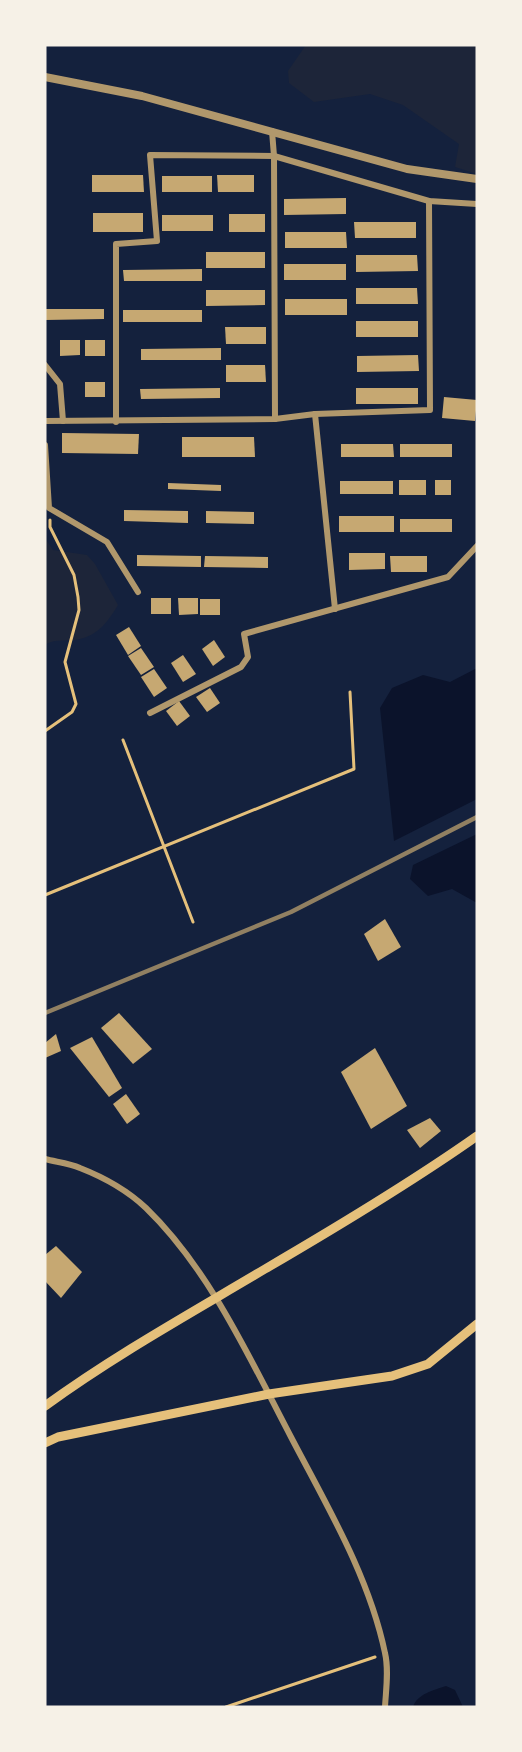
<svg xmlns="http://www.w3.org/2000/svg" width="522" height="1752" font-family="'Roboto Serif',serif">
<rect width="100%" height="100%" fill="#14213d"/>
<g fill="#1d2539">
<polygon points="306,45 477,45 477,174 455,167 459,144 403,105 370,94 314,102 289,83 288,71"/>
<path d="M45,538l8,12 34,5 8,9 23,41c-10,17 -22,33 -44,35 -11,1 -20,-1 -29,5z"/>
</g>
<g fill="#0b132b">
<polygon points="477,668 477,799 394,841 380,708 392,688 423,675 450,682"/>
<polygon points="477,834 477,903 452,889 428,896 410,879 413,865"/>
<path d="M446,1686l9,4 8,17h-50c4,-13 21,-17 33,-21z"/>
</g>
<g fill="#c6a872">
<polygon points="92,175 143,175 144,192 92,192"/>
<polygon points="217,175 254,175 254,192 218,192"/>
<rect x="162" y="176" width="50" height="16"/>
<polygon points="346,198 346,214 284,215 284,199"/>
<rect x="93" y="213" width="50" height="19"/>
<rect x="229" y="214" width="36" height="18"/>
<rect x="162" y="215" width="51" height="16"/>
<polygon points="354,222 416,222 416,238 355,238"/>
<polygon points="285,232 346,232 347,248 285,248"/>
<rect x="206" y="252" width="59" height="16"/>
<polygon points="356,255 417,255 418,271 356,272"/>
<rect x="284" y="264" width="62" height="16"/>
<polygon points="202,269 202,281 124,281 123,270"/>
<polygon points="356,288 417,288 418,304 356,304"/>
<polygon points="206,290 265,290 265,305 206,306"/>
<rect x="285" y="299" width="62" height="16"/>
<polygon points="45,309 104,309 104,319 45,320"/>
<rect x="123" y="310" width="79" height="12"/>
<rect x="356" y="321" width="62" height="16"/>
<polygon points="225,327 266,327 266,344 226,344"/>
<polygon points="60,340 80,340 80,355 60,356"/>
<rect x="85" y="340" width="20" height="16"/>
<polygon points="221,348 221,360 141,360 141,349"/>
<polygon points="418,355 419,371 357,372 357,356"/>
<polygon points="226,365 265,365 266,382 226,382"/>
<rect x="85" y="382" width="20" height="15"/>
<polygon points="220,388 220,398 141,399 140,389"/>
<rect x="356" y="388" width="62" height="16"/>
<polygon points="444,397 477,400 475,421 442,418"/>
<polygon points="62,433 139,434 138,454 62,453"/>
<polygon points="182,437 254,437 255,457 182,457"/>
<polygon points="341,444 393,444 394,457 341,457"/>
<rect x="400" y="444" width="52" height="13"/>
<rect x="399" y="480" width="27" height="15"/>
<rect x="435" y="480" width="16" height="15"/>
<rect x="340" y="481" width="53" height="13"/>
<polygon points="168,483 221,485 221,491 168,489"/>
<polygon points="124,510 188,511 188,523 124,521"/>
<polygon points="206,511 254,512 254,524 206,523"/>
<rect x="339" y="516" width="55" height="16"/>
<rect x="400" y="519" width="52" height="13"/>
<polygon points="349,553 385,553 385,569 349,570"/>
<polygon points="137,555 201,556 201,567 137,566"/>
<polygon points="205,556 268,557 268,568 204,567"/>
<polygon points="390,556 427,556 427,572 391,572"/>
<rect x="151" y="598" width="20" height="16"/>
<polygon points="178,598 198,598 198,614 179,615"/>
<rect x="200" y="599" width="20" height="16"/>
<polygon points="129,627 141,646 128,655 116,635"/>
<polygon points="214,640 225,657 213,666 202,649"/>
<polygon points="141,648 154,667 141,675 128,656"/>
<polygon points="183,655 196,674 183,682 171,663"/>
<polygon points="154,669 167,688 154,697 141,677"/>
<polygon points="210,688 220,703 207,712 196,697"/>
<polygon points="179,701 190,716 177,726 166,711"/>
<polygon points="385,919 401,947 378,961 364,934"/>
<polygon points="119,1013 152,1049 133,1064 101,1028"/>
<polygon points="56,1034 61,1051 45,1058 45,1043"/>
<polygon points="92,1037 122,1088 109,1097 70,1048"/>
<polygon points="375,1048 407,1106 371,1129 341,1072"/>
<polygon points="126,1094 140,1114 127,1124 113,1104"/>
<polygon points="430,1118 441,1131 420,1148 407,1130"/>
<polygon points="56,1246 82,1272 61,1298 45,1281 45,1255"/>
</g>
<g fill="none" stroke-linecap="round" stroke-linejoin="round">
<g stroke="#e5c07b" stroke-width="3">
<polyline points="45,731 72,712 76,704 65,662 79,610 78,597 74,575 50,527 50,520"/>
<polyline points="123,740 193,922"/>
<polyline points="45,895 354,769 350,692"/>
<polyline points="226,1707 375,1657"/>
</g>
<g stroke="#b1986c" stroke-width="6">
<polyline points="272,131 274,156 275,419"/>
<polyline points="45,365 60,384 63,421"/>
<polyline points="315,414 335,609"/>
<polyline points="45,421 275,419 315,414 430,410 429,201"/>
<polyline points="116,422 116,244 157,241 150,155 274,156 429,201 477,204"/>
<polyline points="45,445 49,508 107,542 138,592"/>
<polyline points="150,713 241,667 248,657 244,634 448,577 477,546"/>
<path d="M45,1159c11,3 24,4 35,9 23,9 48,23 66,40 64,62 104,151 145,229 36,69 78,139 94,216 4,17 1,36 0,54"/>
</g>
<polyline stroke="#b1986c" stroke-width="8" points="45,77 142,96 407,169 477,179"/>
<g stroke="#e5c07b" stroke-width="9">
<path d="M45,1406c70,-51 146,-93 220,-137 72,-42 144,-85 212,-133"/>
<polyline points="45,1443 58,1437 269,1394 392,1376 428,1364 477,1324"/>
</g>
<polyline stroke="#918062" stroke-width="4.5" points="45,1013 291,912 477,817"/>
</g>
<rect width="522" height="1752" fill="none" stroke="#f6f1e7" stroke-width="93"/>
</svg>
